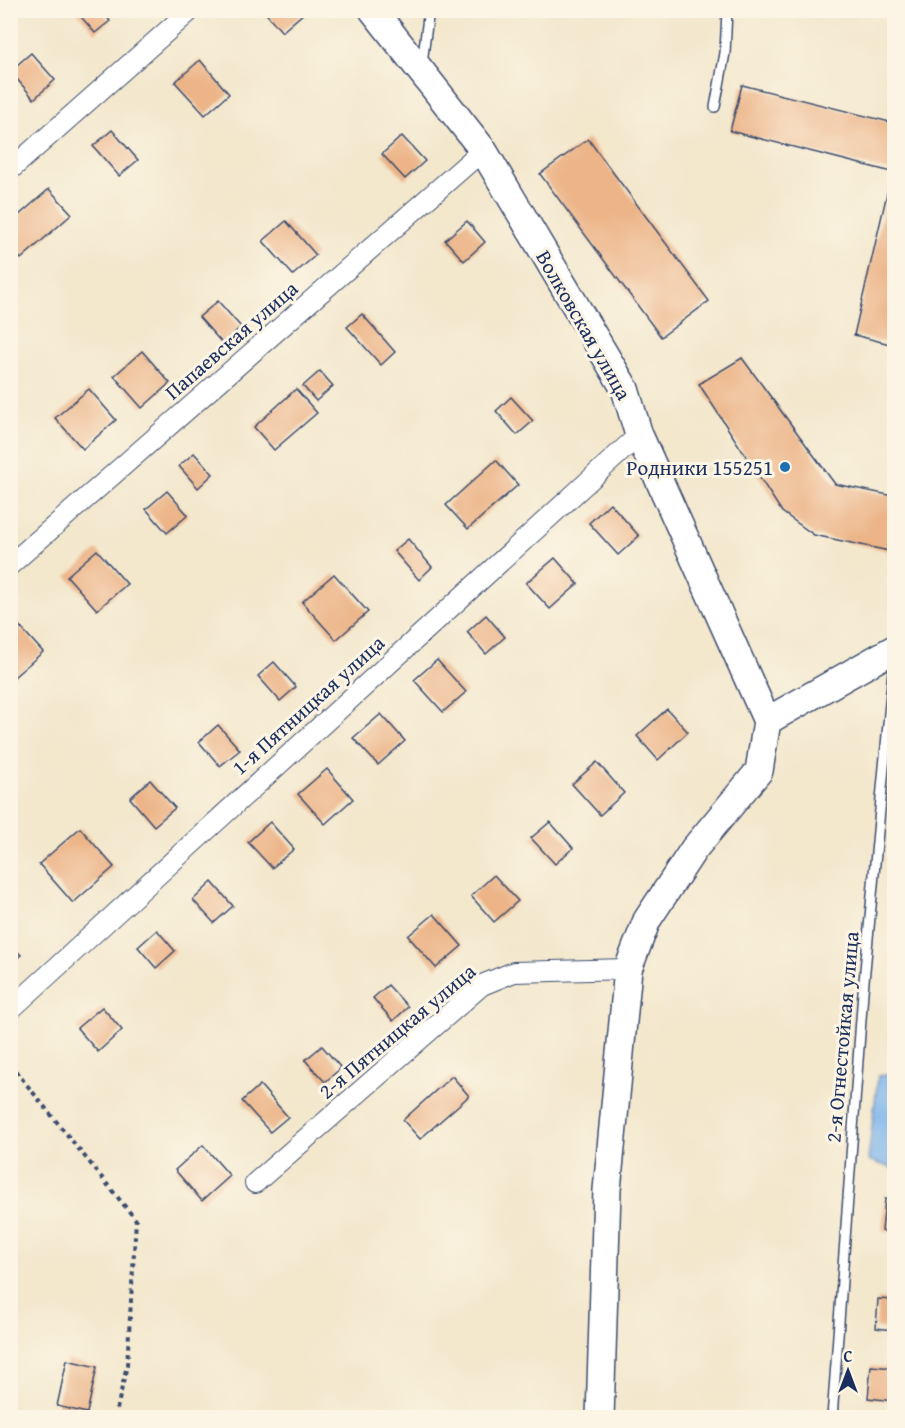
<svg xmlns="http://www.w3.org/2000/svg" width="905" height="1428" font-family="'Gentium Book Plus',serif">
<rect width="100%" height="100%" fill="#fcf5e5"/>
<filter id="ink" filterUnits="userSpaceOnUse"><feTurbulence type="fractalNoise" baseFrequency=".0167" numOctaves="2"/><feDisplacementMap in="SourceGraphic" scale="12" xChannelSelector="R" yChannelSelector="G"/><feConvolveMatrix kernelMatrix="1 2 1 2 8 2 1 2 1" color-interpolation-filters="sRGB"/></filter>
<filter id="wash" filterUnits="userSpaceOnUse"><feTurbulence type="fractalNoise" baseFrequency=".008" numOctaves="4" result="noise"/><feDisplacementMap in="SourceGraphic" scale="24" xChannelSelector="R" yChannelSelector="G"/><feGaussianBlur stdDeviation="1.35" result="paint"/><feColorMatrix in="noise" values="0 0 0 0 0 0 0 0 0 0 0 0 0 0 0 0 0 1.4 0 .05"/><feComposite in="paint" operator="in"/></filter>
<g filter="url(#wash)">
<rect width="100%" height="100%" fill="#f3e7cc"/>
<polygon fill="#7bb4eb" stroke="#4b72a4" stroke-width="1.5" points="894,1074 894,1169 868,1160 878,1076"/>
<g id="blocks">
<g fill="#ecb487">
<polygon points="79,10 101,10 110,21 95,33 77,12"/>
<polygon points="263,10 304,10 305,12 282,32"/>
<polygon points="31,53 55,80 34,99 10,71"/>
<polygon points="200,60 229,94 205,115 175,82"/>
<polygon points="742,85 894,123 894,164 892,172 730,131"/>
<polygon points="112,130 138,160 119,176 93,146"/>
<polygon points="402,136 425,161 405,179 382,154"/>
<polygon points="588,139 709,301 661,337 540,174"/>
<polygon points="892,172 894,173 894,345 854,335"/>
<polygon points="49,189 72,214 21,259 10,246 10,223"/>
<polygon points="286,221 316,255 293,275 263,241"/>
<polygon points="467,221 485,242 464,261 445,240"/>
<polygon points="218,301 241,327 222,343 199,317"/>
<polygon points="362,314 395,352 381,365 347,327"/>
<polygon points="142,351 170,383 142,408 114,376"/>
<polygon points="742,358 835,484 894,496 894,552 814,535 782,512 699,384"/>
<polygon points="320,371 333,386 316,401 303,386"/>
<polygon points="89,389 116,420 83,449 55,418"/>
<polygon points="296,389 317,413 274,450 254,427"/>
<polygon points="511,397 533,421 517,435 496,411"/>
<polygon points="194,453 213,474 198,488 179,466"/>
<polygon points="496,460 518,485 468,529 446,505"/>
<polygon points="167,491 188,515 167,533 146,509"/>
<polygon points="610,503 639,536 618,555 589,523"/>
<polygon points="408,539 432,567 419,580 394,551"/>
<polygon points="97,550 127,584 97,610 67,576"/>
<polygon points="555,558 578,584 550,609 526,583"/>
<polygon points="334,574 368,612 336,640 302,602"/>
<polygon points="486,615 505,637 486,654 467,632"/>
<polygon points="14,620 43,652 14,677 10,672 10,623"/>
<polygon points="437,660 466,692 443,712 414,680"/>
<polygon points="274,662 296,687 280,701 258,676"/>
<polygon points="667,709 688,732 658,760 637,736"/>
<polygon points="381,714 405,741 378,765 353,738"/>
<polygon points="218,725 240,750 220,766 199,742"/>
<polygon points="597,762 624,793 600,815 572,784"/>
<polygon points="327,769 353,799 325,824 298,794"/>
<polygon points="150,780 175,808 154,826 130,798"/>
<polygon points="270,822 294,849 272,868 248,842"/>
<polygon points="550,822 573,848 555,864 531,838"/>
<polygon points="80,828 114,867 73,903 39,864"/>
<polygon points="494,875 518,901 494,922 471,896"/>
<polygon points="212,882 233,906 214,923 193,900"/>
<polygon points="434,914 462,946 436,968 408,936"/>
<polygon points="157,930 175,951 156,968 138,947"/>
<polygon points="10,944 21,955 10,964"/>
<polygon points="388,985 408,1007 393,1021 373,998"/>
<polygon points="102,1007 122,1030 98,1052 77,1028"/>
<polygon points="322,1046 341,1068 325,1082 305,1060"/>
<polygon points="452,1076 469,1096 420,1139 403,1120"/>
<polygon points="260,1085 288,1117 270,1132 242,1101"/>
<polygon points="203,1145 230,1176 202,1201 175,1170"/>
<polygon points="885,1199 894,1200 894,1232 882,1231"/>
<polygon points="878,1299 894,1300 894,1330 876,1328"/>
<polygon points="67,1360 97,1367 87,1413 57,1406"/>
<polygon points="871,1366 894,1368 894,1401 868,1398"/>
</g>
</g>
</g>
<g filter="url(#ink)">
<use href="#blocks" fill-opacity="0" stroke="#3b4b6e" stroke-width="1.5"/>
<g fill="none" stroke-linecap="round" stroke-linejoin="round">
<g stroke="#3b4b6e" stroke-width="12">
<g id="lane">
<polyline points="422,63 429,10"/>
<polyline points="715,107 725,53 727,10"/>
<polyline points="832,1418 863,992 894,660"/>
</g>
</g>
<g stroke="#3b4b6e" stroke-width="22">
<g id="street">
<polyline points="10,170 191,10"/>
<polyline points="10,565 483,150"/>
<polyline points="10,1010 639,435"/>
<polyline points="255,1183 482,985 514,972 628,969"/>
</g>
</g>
<g stroke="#3b4b6e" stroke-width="30">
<g id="secondary">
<polyline points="373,10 483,150 625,389 639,435 767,721 759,771 694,849 647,920 628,969 607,1190 600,1418"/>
<polyline points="767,721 894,649"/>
</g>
</g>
<polyline stroke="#3b4b6e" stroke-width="4" stroke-dasharray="4.5 4.5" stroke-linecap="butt" points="10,1064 136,1220 127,1365 115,1418"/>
<use href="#lane" stroke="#fff" stroke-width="9"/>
<use href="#street" stroke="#fff" stroke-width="20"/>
<use href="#secondary" stroke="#fff" stroke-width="27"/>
</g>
</g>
<circle fill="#1f6fb2" stroke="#fcf5e5" stroke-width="2" cx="785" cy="467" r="6"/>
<g text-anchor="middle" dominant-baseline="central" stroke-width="6" stroke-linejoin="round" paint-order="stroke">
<g font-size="21" fill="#1b2f5e" stroke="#fcf5e5">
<text transform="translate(584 325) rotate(60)">Волковская улица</text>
<text transform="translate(231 340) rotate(-41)">Папаевская улица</text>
<text transform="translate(308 705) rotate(-42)">1-я Пятницкая улица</text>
<text transform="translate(397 1031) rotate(-40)">2-я Пятницкая улица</text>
<text transform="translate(842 1037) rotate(-85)">2-я Огнестойкая улица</text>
</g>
<g font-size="21" fill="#1b2f5e" stroke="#fcf5e5" text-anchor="end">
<text x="773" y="467">Родники 155251</text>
</g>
</g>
<rect width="905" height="1428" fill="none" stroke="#fcf5e5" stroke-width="36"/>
<g transform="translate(848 1371)" stroke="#fcf5e5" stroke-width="4.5" paint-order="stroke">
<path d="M0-4.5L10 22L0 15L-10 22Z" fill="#1b2f5e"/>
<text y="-9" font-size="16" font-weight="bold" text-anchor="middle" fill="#1b2f5e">С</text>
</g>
</svg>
